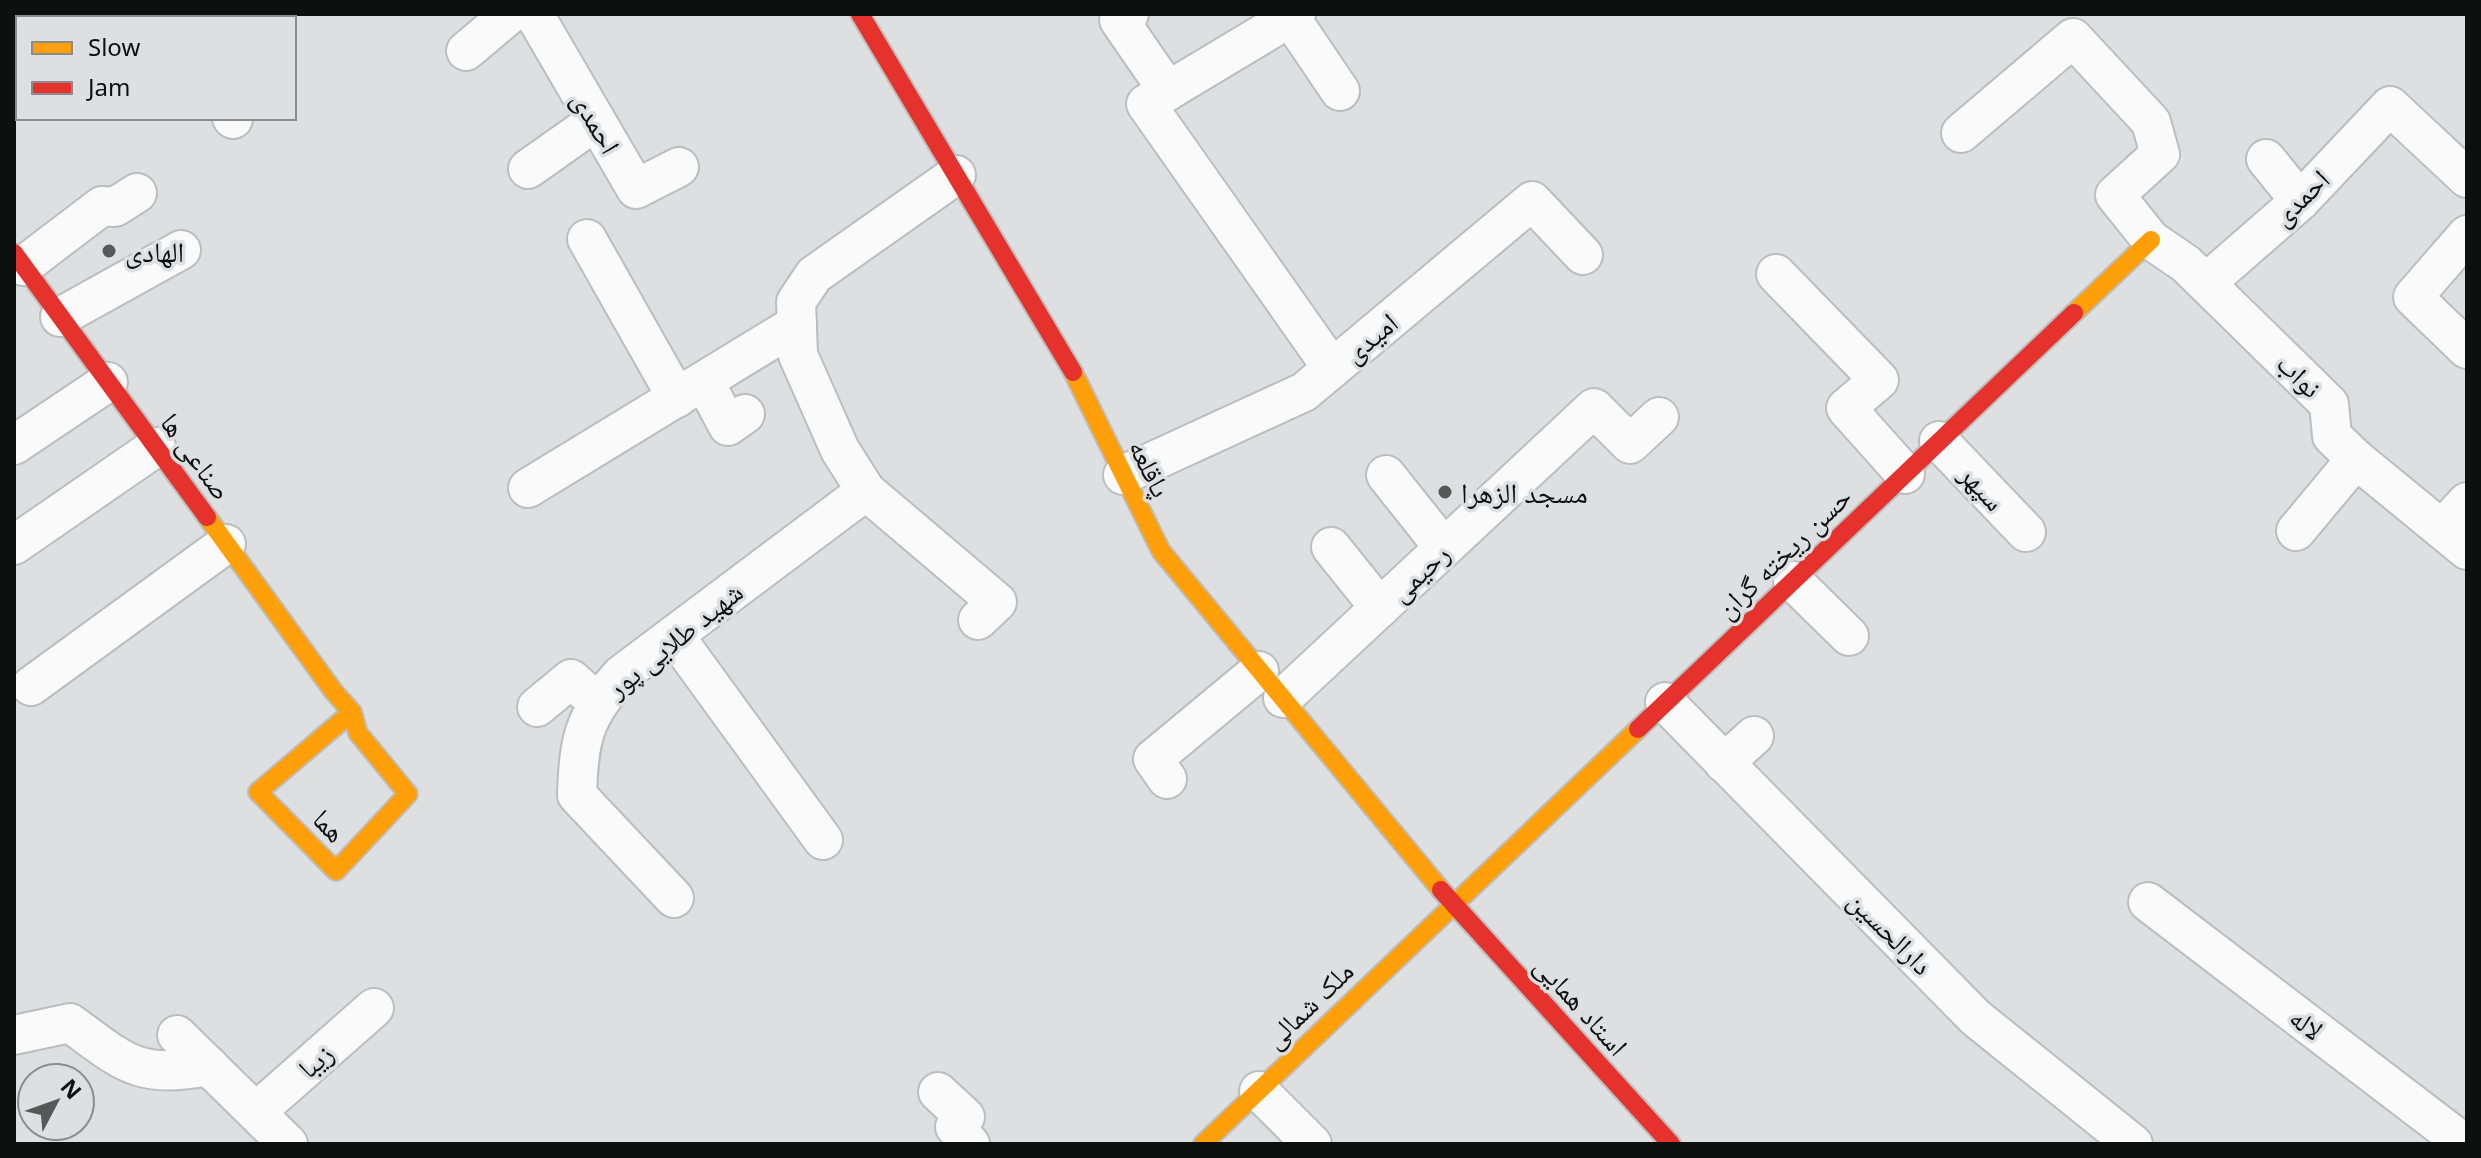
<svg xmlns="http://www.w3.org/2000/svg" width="2481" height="1158" font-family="'Noto Sans','Noto Naskh Arabic',sans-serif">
<rect width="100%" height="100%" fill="#dedfe0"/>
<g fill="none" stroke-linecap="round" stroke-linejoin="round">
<g stroke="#bcbdbd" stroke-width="42">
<g id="street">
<polyline points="178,14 180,18"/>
<polyline points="534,14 636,189 679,167"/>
<polyline points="1129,14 1119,20 1168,91"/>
<polyline points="1296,14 1146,104 1332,368"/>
<polyline points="1290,17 1340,91"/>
<polyline points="121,18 130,14"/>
<polyline points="466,51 510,14"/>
<polyline points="14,90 18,87"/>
<polyline points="232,118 233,119"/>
<polyline points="1961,133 2073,38 2151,122 2160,154 2115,195 2151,240 2186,264 2329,404 2332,436 2356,459 2467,550"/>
<polyline points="2266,159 2300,201"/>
<polyline points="528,169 596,121"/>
<polyline points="956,175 814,275 796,302 798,355 840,450 866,491 997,602 978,620"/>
<polyline points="2467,235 2413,297 2467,349"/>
<polyline points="587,239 677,398"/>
<polyline points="23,266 102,206 115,207 137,193"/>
<polyline points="1776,274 1879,380 1846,408 1905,474"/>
<polyline points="2206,283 2300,201 2390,106 2467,178"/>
<polyline points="60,317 181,250"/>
<polyline points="704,381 728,426 745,414"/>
<polyline points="1939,441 2026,532"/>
<polyline points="14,445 108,382"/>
<polyline points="1123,475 1304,392 1532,201 1583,255"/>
<polyline points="1386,475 1444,548"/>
<polyline points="528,488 797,324"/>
<polyline points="2442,529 2467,502"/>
<polyline points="2296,531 2356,459"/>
<polyline points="14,545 156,447"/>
<polyline points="1331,547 1380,608"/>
<polyline points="1793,581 1849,636"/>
<polyline points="674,635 823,840"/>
<polyline points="31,686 226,544"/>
<polyline points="1283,698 1594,408 1630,444 1659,417"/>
<polyline points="1665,702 1976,1018 2133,1144"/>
<polyline points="537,707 571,679 597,702"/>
<polyline points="1724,763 1754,736"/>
<polyline points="1167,779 1153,759 1259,671"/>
<path d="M674,898l-97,-103c2,-56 6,-77 44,-120l245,-184"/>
<polyline points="2148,902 2465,1144"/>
<path d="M14,1035l56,-12c55,40 67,56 139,43"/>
<polyline points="177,1035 288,1144"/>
<polyline points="1259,1091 1312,1144"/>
<polyline points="938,1092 965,1117 955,1127 970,1144"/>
<polyline points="256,1112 374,1008"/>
</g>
</g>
<g stroke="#bcbdbd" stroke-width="22">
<g id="slow">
<polyline points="2074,313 2151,240"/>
<polyline points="1073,372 1161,551 1441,890"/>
<polyline points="207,517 334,692 352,712 358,733 408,794 336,871 258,792 352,712"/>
<polyline points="1203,1144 1638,729"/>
</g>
</g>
<g stroke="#bcbdbd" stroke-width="22">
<g id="jam">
<polyline points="860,14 1073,372"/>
<polyline points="14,253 207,517"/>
<polyline points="1638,729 2074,313"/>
<polyline points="1441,890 1671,1144"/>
</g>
</g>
<use href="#street" stroke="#fafafa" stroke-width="38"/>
<use href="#slow" stroke="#ff9f0a" stroke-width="18"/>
<use href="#jam" stroke="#e5322d" stroke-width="18"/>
</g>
<g fill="#575858" stroke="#dddfe1" stroke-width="3">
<circle cx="109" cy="251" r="8"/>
<circle cx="1445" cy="492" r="8"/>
</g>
<g text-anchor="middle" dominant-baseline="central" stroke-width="7" stroke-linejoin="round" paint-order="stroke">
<g font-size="28" fill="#0e0f0f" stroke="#dddfe1">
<text transform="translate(597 122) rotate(60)">احمدی</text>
<text transform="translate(2300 197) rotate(-44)">احمدی</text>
<text transform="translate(1370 337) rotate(-40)">امیدی</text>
<text transform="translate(2300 375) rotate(44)">نواب</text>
<text transform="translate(197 456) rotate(54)">صناعی ها</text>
<text transform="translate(1151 468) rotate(64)">پاقلعه</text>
<text transform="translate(1983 487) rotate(47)">سپهر</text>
<text transform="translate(1783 552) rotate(-44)">حسن ریخته گران</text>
<text transform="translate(1419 572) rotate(-43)">رحیمی</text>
<text transform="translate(674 639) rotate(-39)">شهید طلایی پور</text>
<text transform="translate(330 825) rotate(46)">هما</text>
<text transform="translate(1891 932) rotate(45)">دارالحسین</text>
<text transform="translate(1308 1004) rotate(-44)">ملک شمالی</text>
<text transform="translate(1582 1005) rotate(48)">استاد همایی</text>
<text transform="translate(2307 1023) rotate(37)">لاله</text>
<text transform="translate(315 1060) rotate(-41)">زیبا</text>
</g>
<g font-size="28" fill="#0e0f0f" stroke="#dddfe1" text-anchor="start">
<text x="125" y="251">الهادی</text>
<text x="1461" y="492">مسجد الزهرا</text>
</g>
</g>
<rect width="2481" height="1158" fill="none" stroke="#0e0f0f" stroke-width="32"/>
<rect x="16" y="16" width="280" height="104" fill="#dddfe1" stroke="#8a8c8d" stroke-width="2"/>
<rect x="32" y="42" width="40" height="12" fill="#ff9f0a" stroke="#8a8c8d" stroke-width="2"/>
<text x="88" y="56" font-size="24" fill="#0e0f0f">Slow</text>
<rect x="32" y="82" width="40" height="12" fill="#e5322d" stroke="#8a8c8d" stroke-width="2"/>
<text x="88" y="96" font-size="24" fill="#0e0f0f">Jam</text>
<g transform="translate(56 1102) rotate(49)"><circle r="38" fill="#dddfe1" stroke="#8a8c8d" stroke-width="2"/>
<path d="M0-6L14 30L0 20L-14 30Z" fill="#575858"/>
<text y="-12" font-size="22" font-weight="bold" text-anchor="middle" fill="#0e0f0f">N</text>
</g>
</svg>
